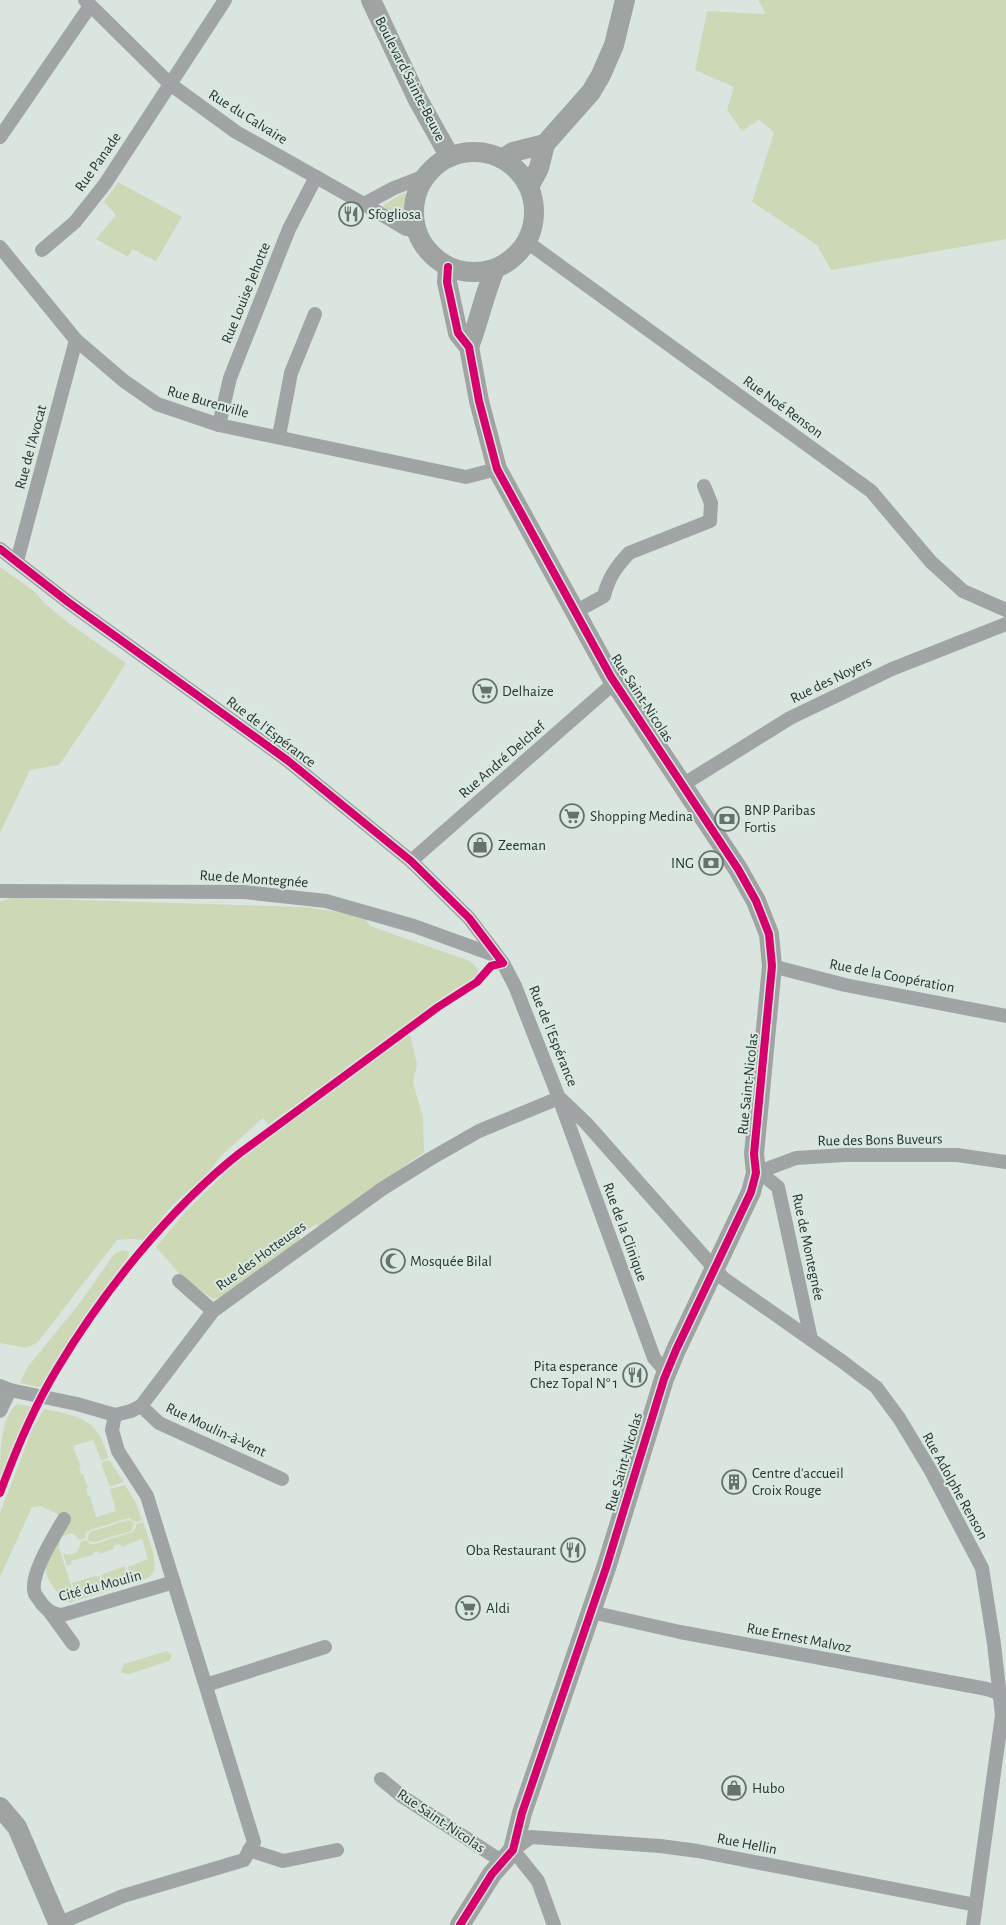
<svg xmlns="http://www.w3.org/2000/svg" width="1006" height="1925" font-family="'Alegreya Sans',sans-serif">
<rect width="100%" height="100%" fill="#dbe5e0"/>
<g fill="#cdd8b7">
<polygon points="758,0 1006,0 1006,239 831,270 817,245 752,202 774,132 759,120 742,131 727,110 734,87 695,70 707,11 766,14"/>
<polygon points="118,182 182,217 156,261 132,249 128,257 96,239 116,215 104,202"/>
<polygon points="404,193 407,194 408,197 406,215 402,218 386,209 383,205"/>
<polygon points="0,567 35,592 44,603 71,625 126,663 100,705 59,765 30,770 0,833"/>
<polygon points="11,898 302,907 363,915 370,926 470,961 478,969 477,976 469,984 363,1056 268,1125 263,1118 222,1155 208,1173 173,1205 143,1240 130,1239 117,1240 37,1343 26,1348 0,1343 0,902"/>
<polygon points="410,1034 417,1064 413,1083 423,1117 424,1152 319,1227 316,1224 299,1236 301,1240 224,1296 213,1299 182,1277 156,1247 187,1210 230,1168 280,1128"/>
<polygon points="123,1250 129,1252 128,1257 89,1310 43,1388 20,1383 27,1368 82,1300 114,1254"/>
<path d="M17,1404l16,3 -33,72c0,-22 0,-62 17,-75z"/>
<path d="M44,1409c34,7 55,9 64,49l-7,2 -8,-20 -20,6 8,21 -2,1 2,6h2l5,14 -2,1 2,7 2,-1 6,22 20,-6 -6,-22 15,-4 11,18 6,17 -6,2 -7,-4 -39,12 -4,3 -1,5 -6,2 -3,-4 -5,-3 -10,4 -2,11 17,52 -6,3c-9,-5 -22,-20 -24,-31 -2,-11 9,-45 13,-57l-18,-9 -9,1 -32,70v-64l32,-83z"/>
<polygon points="109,1460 124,1482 110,1487 102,1466 102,1462"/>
<polygon points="128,1520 132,1521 134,1524 131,1531 95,1542 89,1541 87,1539 90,1532"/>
<path d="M143,1522c4,13 18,42 8,53 -5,5 -12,6 -18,8l-5,-16 20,-8 -6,-20 -21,8 -1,-3 -7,2 1,3 -14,5 -1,-3 -6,2v2l-22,6 1,3 -5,2 -4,-13c9,4 18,0 17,-11l6,-2 4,4h5l37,-12 4,-4v-4z"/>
<polygon points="122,1567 125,1567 130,1583 106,1591 101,1575"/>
<polygon points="95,1576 99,1576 104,1592 78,1600 72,1583"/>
<polygon points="167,1651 172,1655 169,1661 129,1674 123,1673 121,1671 124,1664"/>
</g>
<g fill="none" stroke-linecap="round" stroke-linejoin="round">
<g stroke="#a1a4a4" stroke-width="14">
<polyline points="85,0 170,84 236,132 364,204 406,229 416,231"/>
<polyline points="0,137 90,6"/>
<polyline points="364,204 394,188 425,176"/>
<polyline points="527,242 871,491 931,562 963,591 1006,610"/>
<polyline points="0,247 76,340 124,381 157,404 219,425 466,477 497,469"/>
<polyline points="42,250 75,222 105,184 225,0"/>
<polyline points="219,425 230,378 289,229 316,177"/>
<polyline points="279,436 291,373 315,314"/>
<polyline points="0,549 68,602 287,760 411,861 469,918 503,963 515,986 559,1098 654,1358 667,1373"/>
<polyline points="17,561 76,340"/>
<path d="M575,612l29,-16c4,-18 13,-30 25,-43l81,-32 1,-18 -7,-17"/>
<polyline points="681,784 692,779 790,718 892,669 1006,624"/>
<polyline points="411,861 614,683"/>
<polyline points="0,891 244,892 326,901 414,926 497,956"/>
<polyline points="772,966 845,985 1006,1016"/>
<polyline points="562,1100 586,1123 723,1278 843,1362 876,1387 899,1418 931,1471 982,1568 994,1644 1002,1715 973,1925"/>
<polyline points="756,1173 796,1158 845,1155 957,1155 1006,1162"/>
<polyline points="756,1173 768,1179 778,1187 811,1339"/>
<polyline points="179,1281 213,1311"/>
<polyline points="0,1386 10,1390 77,1404 115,1415 131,1411 141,1406 213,1311 382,1189 430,1159 479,1131 559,1098"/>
<polyline points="141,1406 159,1423 282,1479"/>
<polyline points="0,1411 10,1390"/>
<path d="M64,1519c-9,16 -36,57 -29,75 2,3 5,7 7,10 6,7 11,10 20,11l112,-33"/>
<polyline points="49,1611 73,1644"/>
<polyline points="591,1612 680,1632 987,1689 1006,1696"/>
<polyline points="206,1685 325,1647"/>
<polyline points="381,1779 403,1797 503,1862"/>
<polyline points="249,1850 283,1861 337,1850"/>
<polyline points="58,1924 123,1896 244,1860 254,1842 147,1496 118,1451 112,1430 115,1415"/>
<polyline points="554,1925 538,1881 513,1850 531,1837 660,1846 698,1851 976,1905"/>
</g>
<g stroke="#9fa4a2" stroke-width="20">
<polyline points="371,0 417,98 450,157"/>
<circle cx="474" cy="212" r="60"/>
<polyline points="502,159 513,152 545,144"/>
<polyline points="529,187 539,168 545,144 591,92 601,75 614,45 625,0"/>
<polyline points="448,267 447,282 458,333 469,347 479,401 497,469 611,677 738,869 756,901 769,934 772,966 754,1154 756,1173 751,1192 676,1350 664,1379 606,1568 522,1813 513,1850 492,1874 460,1925"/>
<path d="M469,347c10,-26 15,-52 26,-78"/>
<polyline points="0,1807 17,1827 59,1925"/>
</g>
<g stroke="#d7e9e0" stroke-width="11">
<g id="cycleway">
<polyline points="448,267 447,282 458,333 469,347 479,401 497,469 611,677 738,869 756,901 769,934 772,966 754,1154 756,1173 751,1192 676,1350 664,1379 606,1568 522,1813 513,1850 492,1874 460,1925"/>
<path d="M0,549l68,53 219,158 124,101 58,57 34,45 -12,3 -14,16 -39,25 -198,146c-70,55 -137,139 -183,216 -23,38 -42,83 -57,124"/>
</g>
</g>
<use href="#cycleway" stroke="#d6006c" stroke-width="8"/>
</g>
<defs>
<g id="restaurant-ring" transform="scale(1.25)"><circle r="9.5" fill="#d7e9e0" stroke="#69716d" stroke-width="1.5"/><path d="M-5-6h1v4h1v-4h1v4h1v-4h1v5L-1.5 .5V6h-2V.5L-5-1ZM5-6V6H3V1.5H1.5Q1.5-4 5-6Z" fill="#69716d"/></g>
<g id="supermarket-ring" transform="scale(1.25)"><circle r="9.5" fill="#d7e9e0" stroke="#69716d" stroke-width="1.5"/><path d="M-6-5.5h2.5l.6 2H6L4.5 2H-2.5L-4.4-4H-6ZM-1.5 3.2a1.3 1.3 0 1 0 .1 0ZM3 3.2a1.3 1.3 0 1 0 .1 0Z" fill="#69716d"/></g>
<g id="bank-ring" transform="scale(1.25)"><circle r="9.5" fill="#d7e9e0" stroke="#69716d" stroke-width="1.5"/><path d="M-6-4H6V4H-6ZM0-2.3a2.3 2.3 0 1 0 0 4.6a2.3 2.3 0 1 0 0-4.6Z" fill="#69716d"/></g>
<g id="shop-ring" transform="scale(1.25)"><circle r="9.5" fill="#d7e9e0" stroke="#69716d" stroke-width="1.5"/><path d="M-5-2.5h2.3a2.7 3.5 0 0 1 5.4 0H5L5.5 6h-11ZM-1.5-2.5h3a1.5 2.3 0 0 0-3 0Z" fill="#69716d"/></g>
<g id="mosque-ring" transform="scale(1.25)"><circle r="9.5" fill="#d7e9e0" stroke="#69716d" stroke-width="1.5"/><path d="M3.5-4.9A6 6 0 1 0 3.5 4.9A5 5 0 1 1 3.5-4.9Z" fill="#69716d"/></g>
<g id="building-ring" transform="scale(1.25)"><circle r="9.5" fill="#d7e9e0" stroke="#69716d" stroke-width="1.5"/><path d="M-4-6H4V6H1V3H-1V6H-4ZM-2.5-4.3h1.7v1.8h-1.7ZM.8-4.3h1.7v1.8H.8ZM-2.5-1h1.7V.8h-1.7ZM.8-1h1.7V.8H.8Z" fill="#69716d"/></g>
</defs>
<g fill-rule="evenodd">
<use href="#restaurant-ring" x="351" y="214"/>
<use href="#supermarket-ring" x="485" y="691"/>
<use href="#supermarket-ring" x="572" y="816"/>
<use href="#bank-ring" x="727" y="819"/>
<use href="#shop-ring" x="480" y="845"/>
<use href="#bank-ring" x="711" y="863"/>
<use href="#mosque-ring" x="393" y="1261"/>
<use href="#restaurant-ring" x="635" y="1375"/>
<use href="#building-ring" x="734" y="1482"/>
<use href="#restaurant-ring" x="573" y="1550"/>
<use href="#supermarket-ring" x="468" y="1608"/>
<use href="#shop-ring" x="734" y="1788"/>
</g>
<g text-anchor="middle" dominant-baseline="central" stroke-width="4" stroke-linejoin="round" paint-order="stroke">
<g font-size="15" fill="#2b322f" stroke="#d7e9e0">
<text transform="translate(410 79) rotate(63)">Boulevard Sainte-Beuve</text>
<text transform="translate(248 117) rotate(32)">Rue du Calvaire</text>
<text transform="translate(98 162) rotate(-55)">Rue Panade</text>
<text transform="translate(246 293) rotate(-68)">Rue Louise Jehotte</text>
<text transform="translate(208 402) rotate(16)">Rue Burenville</text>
<text transform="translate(783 407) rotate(36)">Rue Noé Renson</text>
<text transform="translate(31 447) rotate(-75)">Rue de l'Avocat</text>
<text transform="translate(831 680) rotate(-26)">Rue des Noyers</text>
<text transform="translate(642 698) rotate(57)">Rue Saint-Nicolas</text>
<text transform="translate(271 732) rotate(37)">Rue de l'Espérance</text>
<text transform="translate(502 760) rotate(-41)">Rue André Delchef</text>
<text transform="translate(254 879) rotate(4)">Rue de Montegnée</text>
<text transform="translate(892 976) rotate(11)">Rue de la Coopération</text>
<text transform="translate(553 1036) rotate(68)">Rue de l'Espérance</text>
<text transform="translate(748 1084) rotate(-84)">Rue Saint-Nicolas</text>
<text transform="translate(880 1140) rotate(-1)">Rue des Bons Buveurs</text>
<text transform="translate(625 1232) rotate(70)">Rue de la Clinique</text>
<text transform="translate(808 1247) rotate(78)">Rue de Montegnée</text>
<text transform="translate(261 1256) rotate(-36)">Rue des Hotteuses</text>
<text transform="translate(216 1430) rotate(25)">Rue Moulin-à-Vent</text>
<text transform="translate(624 1462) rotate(-74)">Rue Saint-Nicolas</text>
<text transform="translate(955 1486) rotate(61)">Rue Adolphe Renson</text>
<text transform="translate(100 1586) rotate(-15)">Cité du Moulin</text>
<text transform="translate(799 1638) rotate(11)">Rue Ernest Malvoz</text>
<text transform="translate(441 1821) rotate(34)">Rue Saint-Nicolas</text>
<text transform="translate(747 1844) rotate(11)">Rue Hellin</text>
</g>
<g font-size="15" fill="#2b322f" stroke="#d7e9e0" text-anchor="start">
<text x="368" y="214">Sfogliosa</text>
<text x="502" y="691">Delhaize</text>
<text x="744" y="810">BNP Paribas<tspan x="744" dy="17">Fortis</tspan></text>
<text x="590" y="816">Shopping Medina</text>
<text x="498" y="845">Zeeman</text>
<text x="694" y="863" text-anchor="end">ING</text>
<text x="410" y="1261">Mosquée Bilal</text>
<text x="618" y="1366" text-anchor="end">Pita esperance<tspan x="618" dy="17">Chez Topal N° 1</tspan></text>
<text x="752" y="1473">Centre d'accueil<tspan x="752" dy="17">Croix Rouge</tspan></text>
<text x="556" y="1550" text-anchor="end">Oba Restaurant</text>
<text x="486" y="1608">Aldi</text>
<text x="752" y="1788">Hubo</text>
</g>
</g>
</svg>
